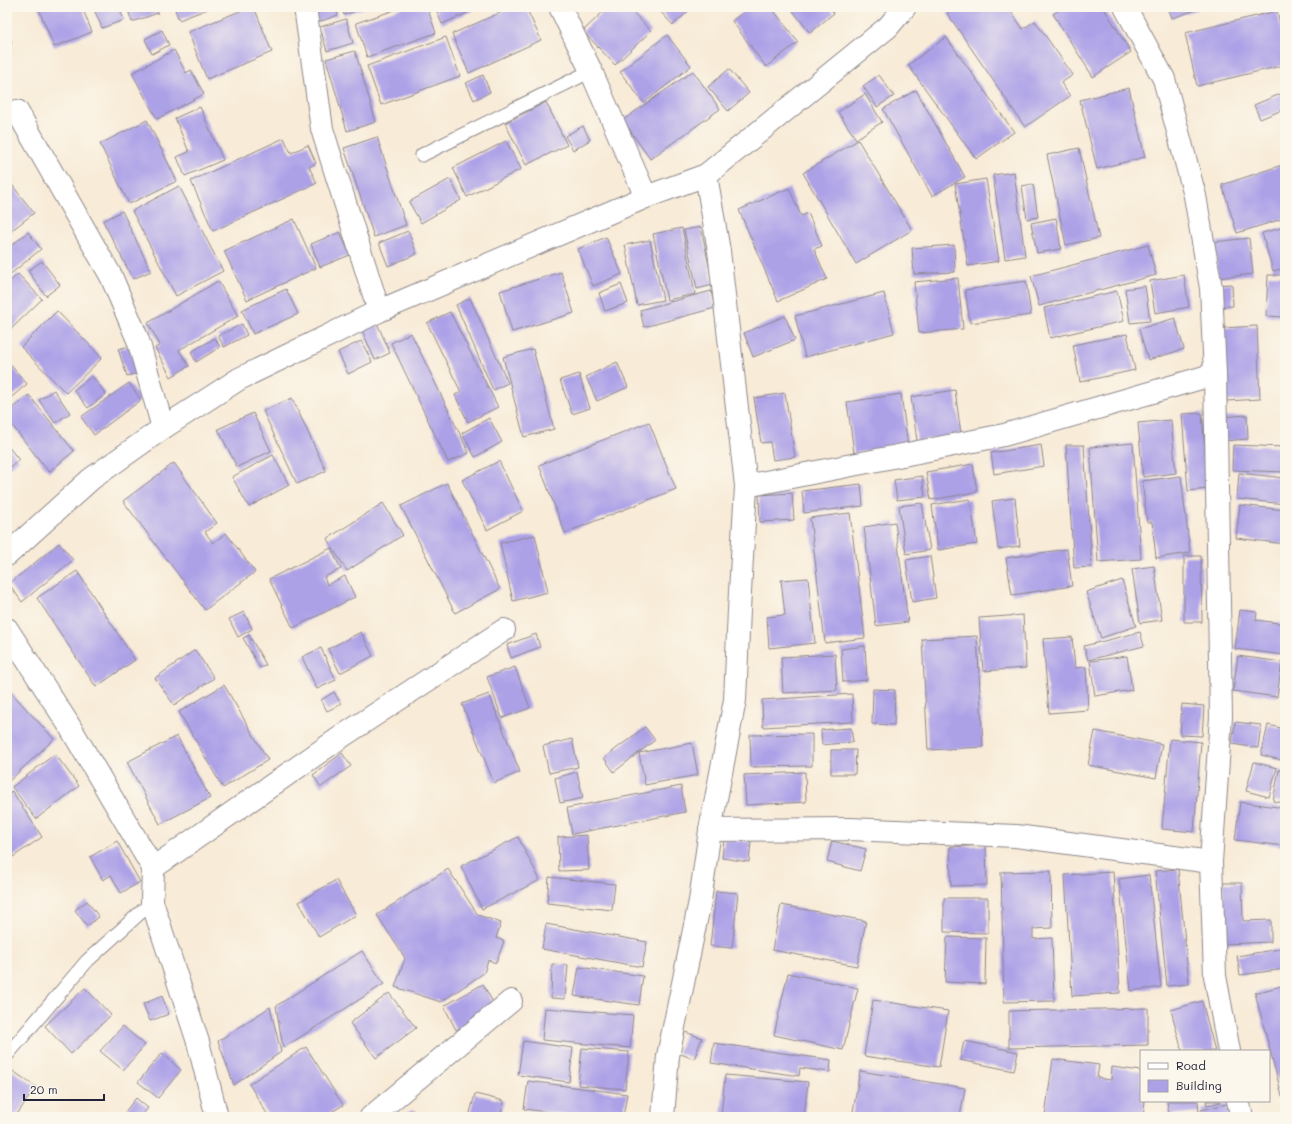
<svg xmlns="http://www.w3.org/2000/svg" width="1292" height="1124" font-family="Mali,sans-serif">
<rect width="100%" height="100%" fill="#fbf7ec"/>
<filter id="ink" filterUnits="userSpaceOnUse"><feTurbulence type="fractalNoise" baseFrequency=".025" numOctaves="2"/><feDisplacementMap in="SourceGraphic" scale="8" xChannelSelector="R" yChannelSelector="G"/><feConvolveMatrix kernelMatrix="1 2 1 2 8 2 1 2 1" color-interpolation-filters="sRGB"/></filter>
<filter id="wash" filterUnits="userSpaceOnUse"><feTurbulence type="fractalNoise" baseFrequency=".012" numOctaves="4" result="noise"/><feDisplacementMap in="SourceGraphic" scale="16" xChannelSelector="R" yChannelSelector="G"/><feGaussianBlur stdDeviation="0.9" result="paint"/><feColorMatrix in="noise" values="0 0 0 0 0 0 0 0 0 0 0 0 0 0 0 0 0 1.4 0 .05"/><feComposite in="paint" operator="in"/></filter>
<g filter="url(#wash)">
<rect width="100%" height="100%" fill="#f8ebd7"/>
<g id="blocks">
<g fill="#aca0e7">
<polygon points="38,7 82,7 92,32 54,47"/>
<polygon points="93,7 119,7 124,20 102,28"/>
<polygon points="127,7 156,7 158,13 132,22"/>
<polygon points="174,7 213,7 179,20"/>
<polygon points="250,7 254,7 272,52 207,79 188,32"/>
<polygon points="311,7 336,7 338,15 316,23"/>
<polygon points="341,7 367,7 344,15"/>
<polygon points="404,7 427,7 436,33 367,57 356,23"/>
<polygon points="435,7 481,7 442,24"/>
<polygon points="513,7 526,7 541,40 469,73 452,34"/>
<polygon points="608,7 628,7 651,31 615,65 583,31"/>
<polygon points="656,7 693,7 673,25"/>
<polygon points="750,7 771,7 798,42 766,67 732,21"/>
<polygon points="790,7 829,7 834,13 810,33"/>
<polygon points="956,7 969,7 971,9 974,7 988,7 991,11 996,7 1008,7 1023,29 1035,21 1073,75 1061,83 1070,96 1025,127 947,13"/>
<polygon points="1064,7 1103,7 1131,52 1093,77 1053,14"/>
<polygon points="1168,7 1205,7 1172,18"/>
<polygon points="1277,11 1285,46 1285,65 1197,86 1185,33"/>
<polygon points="346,19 353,43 327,51 320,27"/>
<polygon points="162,30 169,45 152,54 145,39"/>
<polygon points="7,31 12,43 7,45"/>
<polygon points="667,35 691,66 644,103 620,72"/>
<polygon points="446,37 460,76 381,105 367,66"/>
<polygon points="946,37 1014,132 976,159 908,65"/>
<polygon points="174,50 186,73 191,70 204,94 157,119 132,73"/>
<polygon points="355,51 376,122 347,131 326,59"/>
<polygon points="729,69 749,93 728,111 708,87"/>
<polygon points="693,71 720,109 650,159 623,120"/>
<polygon points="483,75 490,92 474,100 466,83"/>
<polygon points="879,75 894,96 877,107 863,86"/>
<polygon points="1129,88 1145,157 1097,169 1080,100"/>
<polygon points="916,90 965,177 932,196 883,109"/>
<polygon points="1285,92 1285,109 1260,119 1254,105"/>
<polygon points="865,94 882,122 856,139 838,112"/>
<polygon points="546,102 567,145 526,165 505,123"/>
<polygon points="200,107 223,160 185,176 177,157 189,152 175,118"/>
<polygon points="147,120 177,181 129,204 100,144"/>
<polygon points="583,126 590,140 573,150 565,136"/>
<polygon points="377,137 406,225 374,237 344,148"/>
<polygon points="284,138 291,153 308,145 316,163 309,167 317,183 213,231 191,181"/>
<polygon points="858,140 912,230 856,264 803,173"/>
<polygon points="506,141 521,169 467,197 453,168"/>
<polygon points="1079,148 1099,238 1066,245 1047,155"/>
<polygon points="1285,164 1285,218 1237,233 1222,185"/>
<polygon points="1014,172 1025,256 1005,259 993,175"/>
<polygon points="450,179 461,200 421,223 409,202"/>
<polygon points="986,179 999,261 968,266 955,184"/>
<polygon points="9,181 34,213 7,234 7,183"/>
<polygon points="1033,184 1038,217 1027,219 1022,186"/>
<polygon points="179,186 223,271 176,296 132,211"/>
<polygon points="789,188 801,216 808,213 822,246 814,249 827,279 778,301 739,210"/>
<polygon points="122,211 151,271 133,279 103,221"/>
<polygon points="1056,218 1061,249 1037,253 1031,223"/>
<polygon points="294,219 316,268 247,300 224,251"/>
<polygon points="701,227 713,285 697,289 684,230"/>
<polygon points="1285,227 1285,268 1273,271 1262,233"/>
<polygon points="682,228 695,294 667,300 653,234"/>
<polygon points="408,231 417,254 388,266 379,243"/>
<polygon points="28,232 41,249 7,277 7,249"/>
<polygon points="340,232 350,255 320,267 311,244"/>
<polygon points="606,237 622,274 593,286 578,249"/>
<polygon points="1249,238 1253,274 1218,278 1214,242"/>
<polygon points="650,240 663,300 637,305 625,245"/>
<polygon points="954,245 955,272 914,274 912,248"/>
<polygon points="1148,245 1156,275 1039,306 1031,276"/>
<polygon points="42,261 60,285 46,296 28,271"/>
<polygon points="561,272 574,313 512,332 500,291"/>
<polygon points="18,274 42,299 7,333 7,284"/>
<polygon points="1184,275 1189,307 1155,313 1150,281"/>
<polygon points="1268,275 1285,275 1285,317 1266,316"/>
<polygon points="958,278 963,329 919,333 914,282"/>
<polygon points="218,281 238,316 179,350 189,366 171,377 155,348 160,345 148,323"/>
<polygon points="1026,281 1031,315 970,323 965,290"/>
<polygon points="621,284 628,303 605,311 599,293"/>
<polygon points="1232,284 1233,306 1214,307 1213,285"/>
<polygon points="1145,286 1150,321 1130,323 1125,289"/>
<polygon points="286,289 298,314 253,334 242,310"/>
<polygon points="711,291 715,308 644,327 640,310"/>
<polygon points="1117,291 1124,321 1050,338 1044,308"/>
<polygon points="884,293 894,333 805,357 795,316"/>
<polygon points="470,298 508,383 493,390 456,305"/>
<polygon points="57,311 102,358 66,393 21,347"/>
<polygon points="450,312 498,407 468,422 455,395 461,392 427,323"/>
<polygon points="785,316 795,340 753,357 744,333"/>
<polygon points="1175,318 1184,349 1148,360 1139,329"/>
<polygon points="377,323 390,353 375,360 362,330"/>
<polygon points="242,324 247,335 224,347 218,336"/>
<polygon points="1257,326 1260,399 1227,401 1223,328"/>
<polygon points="411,333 469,453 448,462 391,343"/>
<polygon points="1127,334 1135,370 1080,382 1073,345"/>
<polygon points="215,338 220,347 196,362 191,352"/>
<polygon points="361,341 372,362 348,374 338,352"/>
<polygon points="130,346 138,373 127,376 118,349"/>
<polygon points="533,349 554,429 524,437 503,357"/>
<polygon points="7,361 27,384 7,401"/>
<polygon points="617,362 628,387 597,401 586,377"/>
<polygon points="579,374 590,408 572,414 560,380"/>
<polygon points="92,376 106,394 88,408 74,390"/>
<polygon points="129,383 141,400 94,435 81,417"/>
<polygon points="54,390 70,413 55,423 39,400"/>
<polygon points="955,390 961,434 917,441 911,397"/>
<polygon points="785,393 795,457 773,460 770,442 761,443 754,398"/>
<polygon points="901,394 908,446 854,453 847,402"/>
<polygon points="29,395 74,451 49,472 7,419 7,412"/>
<polygon points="292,398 326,471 297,484 263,411"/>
<polygon points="253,413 271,451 237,467 218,429"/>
<polygon points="1202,413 1208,489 1188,491 1182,414"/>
<polygon points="1247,415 1248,439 1223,441 1222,417"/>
<polygon points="489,418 502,442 475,457 462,433"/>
<polygon points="1171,420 1176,473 1143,477 1138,423"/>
<polygon points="649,422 676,489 565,533 539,465"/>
<polygon points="1133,443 1141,559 1098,562 1090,447"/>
<polygon points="7,445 19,460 7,470"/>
<polygon points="1041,445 1044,466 994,474 991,453"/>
<polygon points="1066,445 1084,445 1092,567 1074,568"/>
<polygon points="1233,445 1285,447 1285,472 1232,470"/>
<polygon points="273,455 289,485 249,507 232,477"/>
<polygon points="499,461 523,511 487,530 462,480"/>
<polygon points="174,463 217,523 205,532 213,543 226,533 255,572 205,610 123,501"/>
<polygon points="973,464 977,492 931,500 926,472"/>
<polygon points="1239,473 1285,478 1285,504 1237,499"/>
<polygon points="922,476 925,497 897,500 894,480"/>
<polygon points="1181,476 1190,553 1156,558 1152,522 1147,522 1142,481"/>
<polygon points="447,483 500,589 455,613 401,506"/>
<polygon points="861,484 863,506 804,513 802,491"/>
<polygon points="792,493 794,520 760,522 759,495"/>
<polygon points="1015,498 1020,546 998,549 992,501"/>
<polygon points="970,499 977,544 938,550 932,505"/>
<polygon points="383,503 403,535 347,571 327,539"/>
<polygon points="922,503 930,550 906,554 899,506"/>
<polygon points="1240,505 1285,510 1285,544 1236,538"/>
<polygon points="850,513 865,638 825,643 810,518"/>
<polygon points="895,522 908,622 876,626 864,527"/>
<polygon points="535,535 548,592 513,601 500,543"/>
<polygon points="59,543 73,560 22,602 9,584"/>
<polygon points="331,548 341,569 324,577 327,585 345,576 355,597 293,628 269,579"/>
<polygon points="1067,549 1072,586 1012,595 1006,558"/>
<polygon points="930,556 936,598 912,602 906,560"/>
<polygon points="1184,556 1201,556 1202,622 1184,622"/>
<polygon points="1154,566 1162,620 1140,623 1132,569"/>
<polygon points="77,571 135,660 96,687 37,598"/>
<polygon points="808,578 815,643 769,648 767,617 785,615 781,580"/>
<polygon points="1122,580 1136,626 1101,638 1086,592"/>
<polygon points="1240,610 1257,612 1256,620 1285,624 1285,655 1235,649"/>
<polygon points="244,612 252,629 238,637 229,619"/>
<polygon points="1023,615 1026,668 983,671 979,618"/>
<polygon points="361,632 373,656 340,673 328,649"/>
<polygon points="1140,632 1144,646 1088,660 1084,646"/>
<polygon points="536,634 540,647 511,658 507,645"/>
<polygon points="249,635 266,665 260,668 243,638"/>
<polygon points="977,636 983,747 928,750 922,639"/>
<polygon points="1072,637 1075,668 1086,667 1088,710 1049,713 1043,639"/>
<polygon points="865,646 867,680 843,682 841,649"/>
<polygon points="321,648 336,680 317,689 302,657"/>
<polygon points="195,650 214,678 174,705 155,678"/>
<polygon points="835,654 837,690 783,693 781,657"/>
<polygon points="1127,656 1132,690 1095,696 1090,661"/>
<polygon points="1238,656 1282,662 1277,697 1233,691"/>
<polygon points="515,667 530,708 502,718 487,677"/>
<polygon points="224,685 268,760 223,788 179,712"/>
<polygon points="7,688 54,739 8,782 7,781"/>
<polygon points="873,689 895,690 894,725 872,724"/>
<polygon points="334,692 341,704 327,711 321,700"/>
<polygon points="489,694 520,772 494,783 462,704"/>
<polygon points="852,694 853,722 763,727 762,700"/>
<polygon points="1182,704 1204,706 1202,736 1180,735"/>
<polygon points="1235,722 1261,725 1258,748 1232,744"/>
<polygon points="1268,725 1285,729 1285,761 1261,755"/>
<polygon points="645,727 655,740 614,772 604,758"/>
<polygon points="851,728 853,742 822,745 821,730"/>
<polygon points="1095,731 1162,744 1156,778 1088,765"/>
<polygon points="812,734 812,766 751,767 750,735"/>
<polygon points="177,736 210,798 160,824 127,762"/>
<polygon points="572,739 578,767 549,773 543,746"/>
<polygon points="1170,739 1201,742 1194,832 1162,829"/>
<polygon points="692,743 698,775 645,785 639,753"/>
<polygon points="831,750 856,750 855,774 831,774"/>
<polygon points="342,753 351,766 321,787 313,775"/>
<polygon points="55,754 79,786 36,819 12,787"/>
<polygon points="1254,762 1277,768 1269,797 1246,791"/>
<polygon points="1279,770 1285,771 1285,803 1273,801"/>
<polygon points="577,772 583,798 560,803 555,778"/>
<polygon points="805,772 806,802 746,805 744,775"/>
<polygon points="681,786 685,812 572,834 567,808"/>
<polygon points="12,791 42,837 7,861 7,795"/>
<polygon points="1240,802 1285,808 1284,846 1235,840"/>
<polygon points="587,835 589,870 559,871 558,837"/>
<polygon points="518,837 540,880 482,909 461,866"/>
<polygon points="724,839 751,842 749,862 722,858"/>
<polygon points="117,841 140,882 121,893 111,875 103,880 90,857"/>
<polygon points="832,841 866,849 860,871 827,862"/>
<polygon points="986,845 987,885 951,886 950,847"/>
<polygon points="448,869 478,915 501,923 496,938 504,941 496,963 488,960 484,973 441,1002 395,987 405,958 377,915"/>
<polygon points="1178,869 1189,984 1167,986 1155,871"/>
<polygon points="1051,871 1052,928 1033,929 1033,939 1052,938 1054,1001 1004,1002 1001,872"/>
<polygon points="1113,872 1120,993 1072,996 1065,875"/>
<polygon points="1149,875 1161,987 1131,991 1119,879"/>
<polygon points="549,877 615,884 612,910 547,903"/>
<polygon points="336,880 356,915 319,937 299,902"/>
<polygon points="1223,883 1242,883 1243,921 1271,920 1271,942 1224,944"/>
<polygon points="716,891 738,893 732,948 710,946"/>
<polygon points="944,898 988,898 988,933 944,932"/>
<polygon points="87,901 99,917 87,926 75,910"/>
<polygon points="781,905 866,921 857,966 772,950"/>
<polygon points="546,924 647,942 642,967 542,949"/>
<polygon points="947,937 986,938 985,984 945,982"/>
<polygon points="1285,948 1285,969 1240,975 1237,956"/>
<polygon points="362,951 384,984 283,1048 276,1006"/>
<polygon points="552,964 568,965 565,999 551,998"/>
<polygon points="579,967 643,976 639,1005 574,996"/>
<polygon points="788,973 858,988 843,1050 774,1035"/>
<polygon points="483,984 496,1008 456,1030 444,1006"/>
<polygon points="1285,985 1285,1096 1282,1096 1255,993"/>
<polygon points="85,988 111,1015 71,1054 45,1026"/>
<polygon points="389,993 416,1028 376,1058 350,1023"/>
<polygon points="162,996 169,1014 150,1021 143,1004"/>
<polygon points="873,1000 948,1011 939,1067 864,1056"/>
<polygon points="1202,1001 1215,1051 1182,1051 1171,1010"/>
<polygon points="270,1007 281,1052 234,1085 218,1041"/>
<polygon points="545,1008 633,1015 630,1048 542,1040"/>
<polygon points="1148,1008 1148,1045 1009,1048 1009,1011"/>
<polygon points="123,1026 145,1045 123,1070 100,1051"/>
<polygon points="685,1032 702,1038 694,1059 678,1053"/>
<polygon points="523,1041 573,1048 569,1082 518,1075"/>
<polygon points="964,1041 1018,1052 1014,1071 960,1060"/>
<polygon points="714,1043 831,1060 830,1072 800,1068 799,1076 711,1063"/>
<polygon points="306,1047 343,1105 324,1117 269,1117 249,1084"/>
<polygon points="582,1048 629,1052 625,1089 578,1085"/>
<polygon points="162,1053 181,1070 158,1098 138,1082"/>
<polygon points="1053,1059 1099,1065 1097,1078 1111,1080 1112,1067 1141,1071 1141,1101 1145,1101 1143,1117 1056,1117 1045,1116"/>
<polygon points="7,1067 36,1087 15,1117 7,1117"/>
<polygon points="860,1071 965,1088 960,1117 852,1117"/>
<polygon points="725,1075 808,1082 804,1117 721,1117"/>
<polygon points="528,1081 627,1094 623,1117 586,1117 524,1109"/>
<polygon points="475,1094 504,1101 500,1117 469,1117"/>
<polygon points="136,1098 148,1108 140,1117 121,1117"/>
<polygon points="1167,1101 1198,1101 1199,1112 1169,1115"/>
<polygon points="1206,1101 1221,1101 1221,1102 1207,1105"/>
<polygon points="1227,1104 1230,1117 1203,1117 1201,1110"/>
<polygon points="413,1110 417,1117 399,1117"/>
<polygon points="520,1113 547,1116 547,1117 519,1117"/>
</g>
</g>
</g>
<g filter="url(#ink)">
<use href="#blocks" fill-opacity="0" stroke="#8d8689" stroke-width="1"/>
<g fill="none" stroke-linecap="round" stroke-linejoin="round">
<g stroke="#8d8689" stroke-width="15">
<g id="lane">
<polyline points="422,155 591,71"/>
<polyline points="7,1055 87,961 152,902"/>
</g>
</g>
<g stroke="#8d8689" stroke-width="24">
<g id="street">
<polyline points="305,7 322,129 379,311"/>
<polyline points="560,7 591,71 646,197"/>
<polyline points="1125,7 1164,79 1195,196 1211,288 1215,374 1221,717 1211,862 1215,976 1229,1051"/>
<polyline points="17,111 111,276 138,340 163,428"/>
<polyline points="746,486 1004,435 1215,374"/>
<polyline points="7,629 67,722 153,868 152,902 198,1042 217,1117"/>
<polyline points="710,830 849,829 1016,836 1211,862"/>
<polyline points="153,868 338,739 504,630"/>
<polyline points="1238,1101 1242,1117"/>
<polyline points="371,1117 511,1001"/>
<polyline points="663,1117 668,1056 700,901 710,830 735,700 739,610 746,486 719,251 706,175"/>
</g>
</g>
<g stroke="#8d8689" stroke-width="24">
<polyline id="secondary" points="7,555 91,479 163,428 239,379 379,311 646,197 706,175 888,27 905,7"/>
</g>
<use href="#lane" stroke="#fff" stroke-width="13"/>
<use href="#street" stroke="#fff" stroke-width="22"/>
<use href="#secondary" stroke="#fff" stroke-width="22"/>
</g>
</g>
<rect width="1292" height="1124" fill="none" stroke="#fbf7ec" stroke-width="24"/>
<rect x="1140" y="1050" width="130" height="52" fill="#fbf7ec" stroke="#a4a2a5"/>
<rect x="1148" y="1063" width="20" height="6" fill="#ffffff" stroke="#a4a2a5"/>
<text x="1176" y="1070" font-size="12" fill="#22223b">Road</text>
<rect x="1148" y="1080" width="20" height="12" fill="#aca0e7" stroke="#a4a2a5"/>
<text x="1176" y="1090" font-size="12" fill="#22223b">Building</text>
<path d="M24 1094v6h80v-6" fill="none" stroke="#22223b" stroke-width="2"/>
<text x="30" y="1094" font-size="12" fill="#22223b" stroke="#fbf7ec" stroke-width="3" paint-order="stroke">20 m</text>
</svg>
